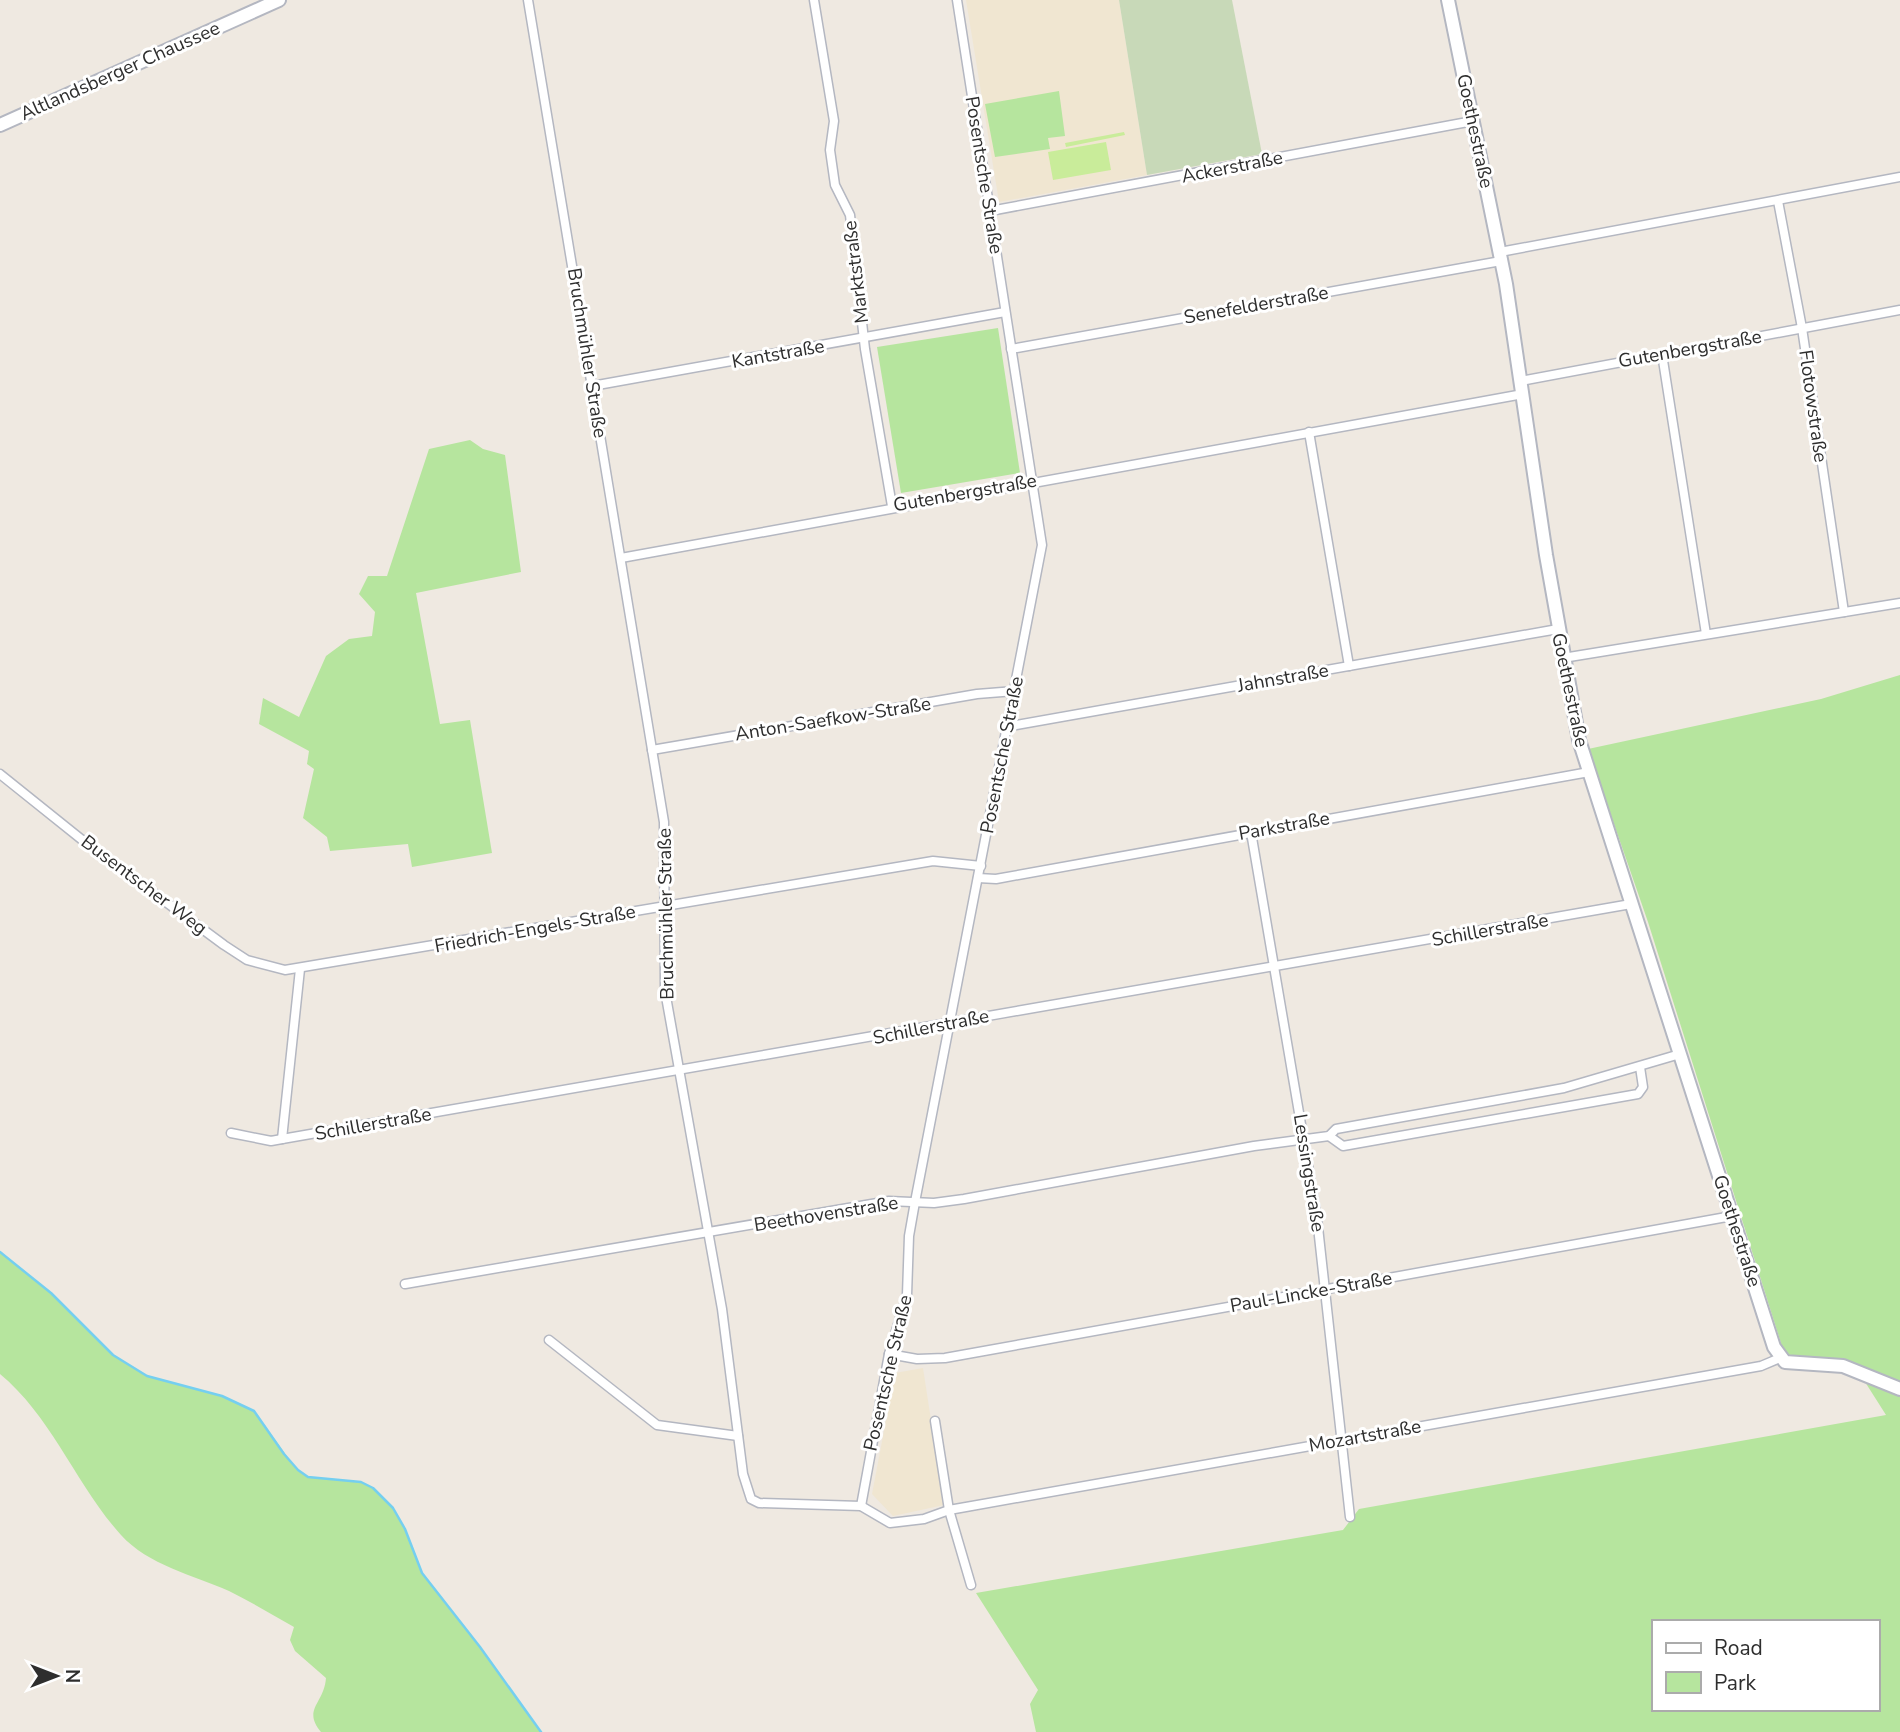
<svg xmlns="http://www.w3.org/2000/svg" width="1900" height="1732" font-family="'Nunito Sans',sans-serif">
<rect width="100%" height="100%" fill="#efe9e1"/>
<g fill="#f0e6d1">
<polygon points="966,0 1119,0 1147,175 999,202"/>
<polygon points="923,1368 944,1505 893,1516 872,1494 895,1373"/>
</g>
<g fill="#b6e59e" fill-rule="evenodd">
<polygon points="1059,91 1065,136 1048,138 1050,149 995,157 985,104"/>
<polygon points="998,328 1020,473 901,493 877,347"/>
<polygon points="470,440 483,449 505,455 521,572 416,593 440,724 470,720 492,853 412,867 408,844 330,851 327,837 303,818 314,769 307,764 309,751 259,724 263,698 299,717 326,656 349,639 372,636 375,612 359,594 368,576 387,576 429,449"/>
<path d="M1900,675v1057h-864l-6,-28 8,-14 -62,-97 367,-63 16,-21 527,-94 -33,-52 -67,-4 -138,-437 -60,-173 233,-50zM1653,1622h224v87h-224z"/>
<path d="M0,1252l51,41 62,62 34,21 75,20 32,15 43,59 11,7 53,5 12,6 20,20 12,21 17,44 58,74 61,85h-220c-19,-23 3,-28 5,-54l-31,-27 -5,-11 4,-13c-21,-12 -43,-25 -65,-36 -36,-16 -81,-26 -108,-56 -45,-50 -69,-118 -121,-161z"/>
</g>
<polygon fill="#c8d9b8" points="1119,0 1232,0 1262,154 1147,175"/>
<g fill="#c9ec9a">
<polygon points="1124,132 1125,135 1066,147 1065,143"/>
<polygon points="1106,142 1111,170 1053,180 1048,152"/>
</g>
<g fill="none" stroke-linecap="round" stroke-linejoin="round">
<polyline stroke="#75cff0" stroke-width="2.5" points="0,1252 51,1293 113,1355 147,1376 222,1396 254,1411 284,1454 298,1470 308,1477 361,1482 373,1488 393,1508 405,1529 422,1573 480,1647 541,1732"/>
<g stroke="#b4b7c1" stroke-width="11">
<g id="street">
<polyline points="528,0 664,822 665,991 722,1309 743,1474 751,1499 759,1503 861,1506 890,1523 924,1519 949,1510 1761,1366 1780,1358"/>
<polyline points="814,0 834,121 830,150 835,185 850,215 865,349 892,506"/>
<polyline points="1778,201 1802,328 1844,612"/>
<polyline points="990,211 1473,121"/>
<polyline points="1500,252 1900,177"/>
<polyline points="1011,349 1501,261"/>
<polyline points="1662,354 1706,634"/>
<polyline points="1521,381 1900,310"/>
<polyline points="592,386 1005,312"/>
<polyline points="1309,432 1349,666"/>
<polyline points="621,558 1523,394"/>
<polyline points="1563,658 1900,603"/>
<polyline points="1008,724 1016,725 1558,629"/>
<polyline points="652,750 977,694 1015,691"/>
<polyline points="0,774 81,839 224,945 247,960 285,970 933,861 981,866"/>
<polyline points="1251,832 1317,1218 1350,1517"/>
<polyline points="978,878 996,879 1589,772"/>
<polyline points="231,1133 271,1141 282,1139 1631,904"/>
<polyline points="1329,1136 1343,1146 1638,1094 1643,1087 1640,1067"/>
<polyline points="282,1139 300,969"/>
<polyline points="405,1284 889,1201 934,1203 964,1199 1254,1146 1329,1136 1336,1129 1564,1088 1680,1054"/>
<polyline points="549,1340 657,1425 738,1436"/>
<polyline points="889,1354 917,1359 945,1358 1732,1216"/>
<polyline points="935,1421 949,1510 971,1585"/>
<polyline points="861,1506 889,1354 907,1295 909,1236 915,1202 1042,545 957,0"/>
</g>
</g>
<g stroke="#b4b7c1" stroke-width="16">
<g id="secondary">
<polyline points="1448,0 1506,284 1546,555 1579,740 1774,1347 1785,1362 1843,1366 1900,1389"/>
<polyline points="0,125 279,0"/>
</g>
</g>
<use href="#street" stroke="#fff" stroke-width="8"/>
<use href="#secondary" stroke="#fff" stroke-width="12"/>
</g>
<g text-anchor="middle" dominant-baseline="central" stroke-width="6" stroke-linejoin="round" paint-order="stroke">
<g font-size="19" fill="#2e2e2e" stroke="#fff">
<text transform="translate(120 71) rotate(-24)">Altlandsberger Chaussee</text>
<text transform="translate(1475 131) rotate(78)">Goethestraße</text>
<text transform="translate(1232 167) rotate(-11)">Ackerstraße</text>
<text transform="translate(984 175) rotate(81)">Posentsche Straße</text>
<text transform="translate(856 272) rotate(-97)">Marktstraße</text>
<text transform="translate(1256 305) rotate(-10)">Senefelderstraße</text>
<text transform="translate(1690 349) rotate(-10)">Gutenbergstraße</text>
<text transform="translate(587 353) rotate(81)">Bruchmühler Straße</text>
<text transform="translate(778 354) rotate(-10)">Kantstraße</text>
<text transform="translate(1813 406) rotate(82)">Flotowstraße</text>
<text transform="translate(965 493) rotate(-10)">Gutenbergstraße</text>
<text transform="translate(1283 678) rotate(-10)">Jahnstraße</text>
<text transform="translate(1570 690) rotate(78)">Goethestraße</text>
<text transform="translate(833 719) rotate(-9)">Anton-Saefkow-Straße</text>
<text transform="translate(1002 755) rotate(-79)">Posentsche Straße</text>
<text transform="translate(1284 826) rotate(-10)">Parkstraße</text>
<text transform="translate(144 885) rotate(37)">Busentscher Weg</text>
<text transform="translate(666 914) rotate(-91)">Bruchmühler Straße</text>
<text transform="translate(535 929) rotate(-10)">Friedrich-Engels-Straße</text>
<text transform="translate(1490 930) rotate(-10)">Schillerstraße</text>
<text transform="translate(931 1027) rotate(-11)">Schillerstraße</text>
<text transform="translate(373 1124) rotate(-10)">Schillerstraße</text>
<text transform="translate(1309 1173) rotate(81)">Lessingstraße</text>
<text transform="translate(826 1214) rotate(-9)">Beethovenstraße</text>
<text transform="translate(1737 1231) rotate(72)">Goethestraße</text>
<text transform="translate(1311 1292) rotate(-10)">Paul-Lincke-Straße</text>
<text transform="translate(888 1373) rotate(-77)">Posentsche Straße</text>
<text transform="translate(1365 1436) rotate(-10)">Mozartstraße</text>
</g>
</g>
<rect x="1652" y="1620" width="228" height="91" fill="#ffffff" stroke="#ababab" stroke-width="2"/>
<rect x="1666" y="1643" width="35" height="10" fill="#ffffff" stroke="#ababab" stroke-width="2"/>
<text x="1714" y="1655" font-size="21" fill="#2e2e2e">Road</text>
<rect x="1666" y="1672" width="35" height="21" fill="#b6e59e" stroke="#ababab" stroke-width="2"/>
<text x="1714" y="1690" font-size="21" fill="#2e2e2e">Park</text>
<g transform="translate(56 1676) rotate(90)" stroke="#ffffff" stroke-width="5" paint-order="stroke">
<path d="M0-5L12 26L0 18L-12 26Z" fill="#2e2e2e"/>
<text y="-10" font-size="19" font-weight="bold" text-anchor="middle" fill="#2e2e2e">N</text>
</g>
</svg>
